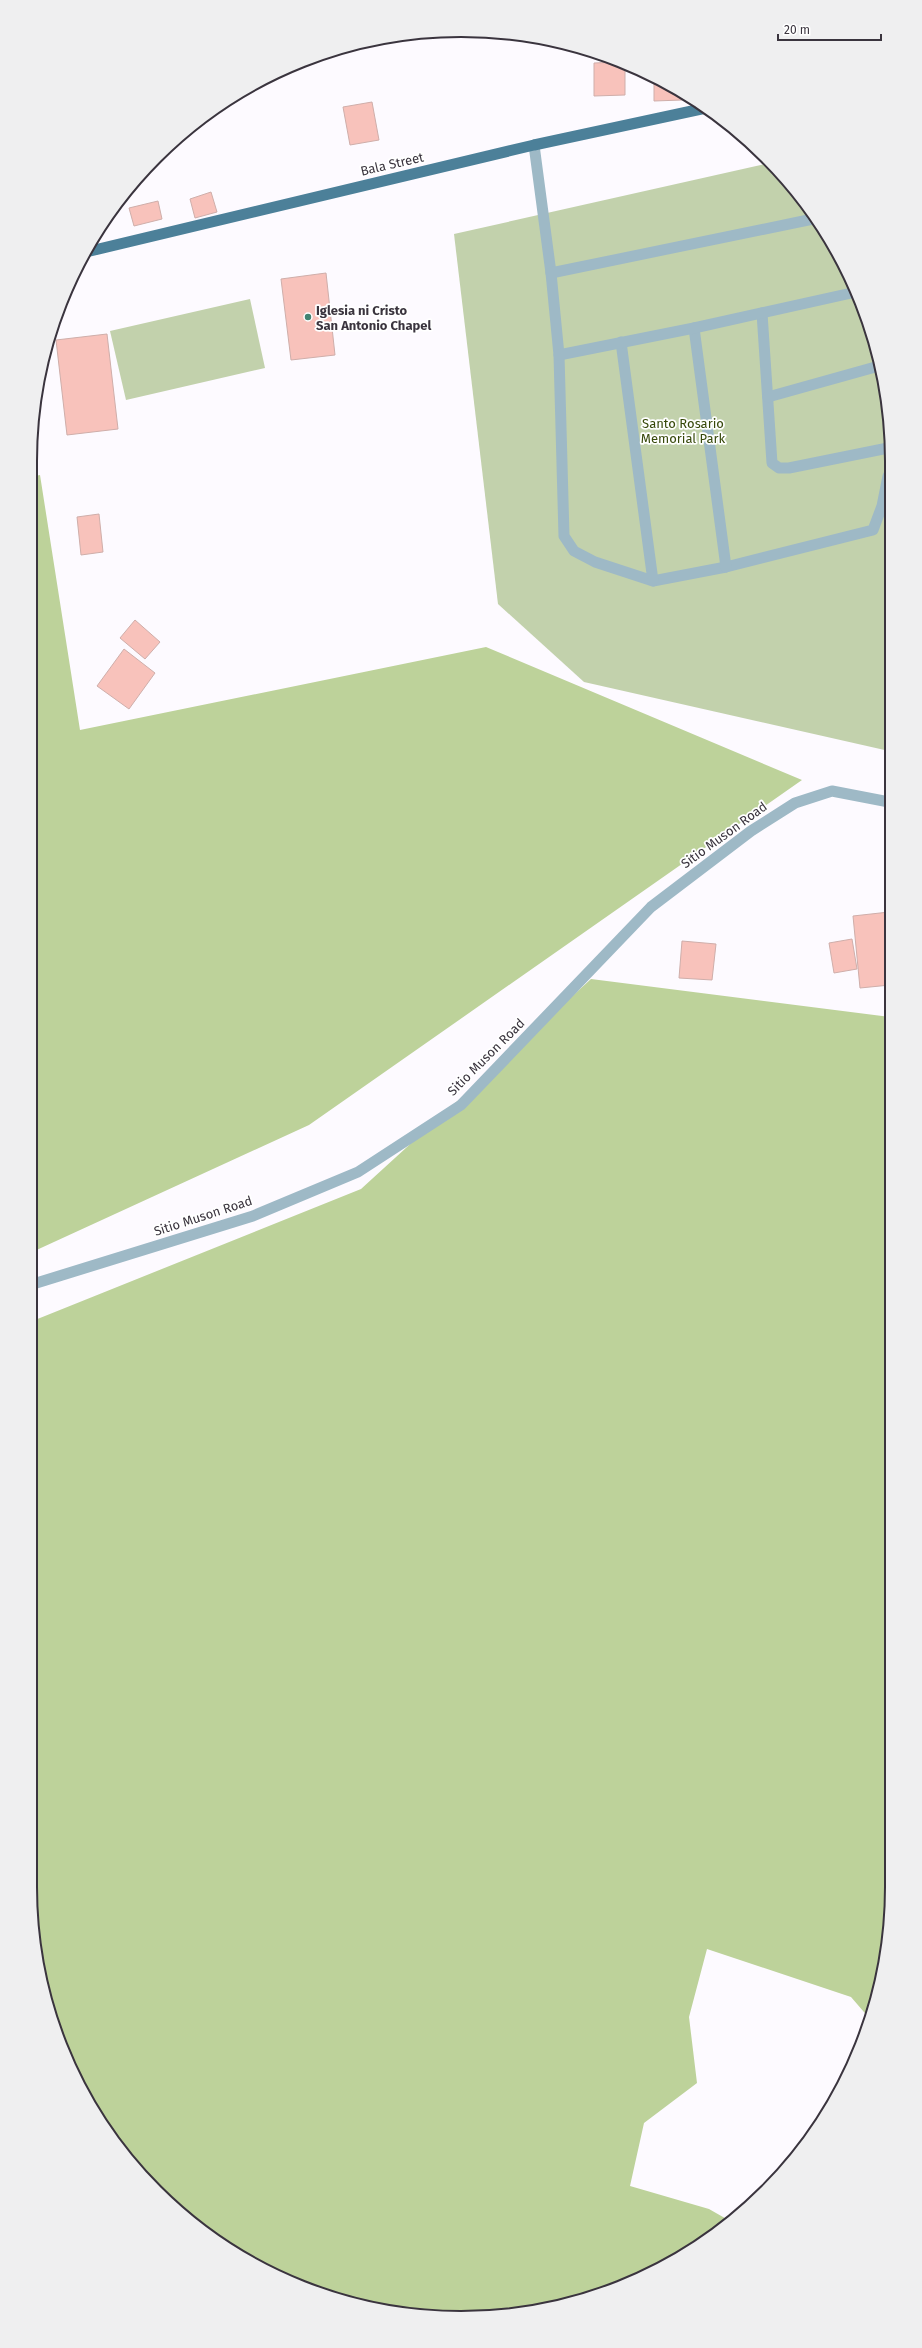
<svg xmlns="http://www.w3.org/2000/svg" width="922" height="2348" font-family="'Fira Sans',sans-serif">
<rect width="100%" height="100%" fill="#fdfaff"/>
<g fill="#c2d1ac">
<polygon points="769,163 785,177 848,271 869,323 888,405 889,751 584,682 498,604 454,234"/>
<polygon points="250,299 265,368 126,400 110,331"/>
</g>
<g fill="#bdd29a">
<polygon points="40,475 80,730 486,647 802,780 309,1125 30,1253 30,477"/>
<polygon points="591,979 890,1017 892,1887 877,1999 870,2019 851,1997 707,1949 689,2017 697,2083 644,2123 630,2186 709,2209 730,2221 700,2245 626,2285 545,2310 461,2318 405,2314 323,2295 246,2260 198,2229 137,2171 88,2103 53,2026 38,1971 30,1887 30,1322 361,1189"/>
</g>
<g fill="#f8c2bb" stroke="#cfaeaa">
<polygon points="618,62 638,69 625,70 625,95 594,96 594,63"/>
<polygon points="654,76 682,92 682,100 654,101"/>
<polygon points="372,102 379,140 350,145 343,107"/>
<polygon points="211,192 217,212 195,218 190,199"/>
<polygon points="158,201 162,219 134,226 129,208"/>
<polygon points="326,273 335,355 291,360 281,279"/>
<polygon points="107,334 118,429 67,435 56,340"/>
<polygon points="99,514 103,552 81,555 77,517"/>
<polygon points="135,620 160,642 145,659 120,638"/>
<polygon points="124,649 155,673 129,709 97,686"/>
<polygon points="889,912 890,985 860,988 853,916"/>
<polygon points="852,939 857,969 834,973 829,943"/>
<polygon points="682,941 716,944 712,980 679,978"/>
</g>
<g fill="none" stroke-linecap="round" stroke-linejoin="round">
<g stroke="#9eb9c6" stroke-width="11">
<polyline points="534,145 551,273"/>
<polyline points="813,219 551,273 559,355 564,536 574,551 595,562 653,581 726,567 873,530 882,506 888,476"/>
<polyline points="762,313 772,463 779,468 789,468 888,448"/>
<polyline points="694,328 726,567"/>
<polyline points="621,342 653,581"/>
<polyline points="559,355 694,328 856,292"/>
<polyline points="768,397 879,366"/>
</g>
<polyline stroke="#9eb9c6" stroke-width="11" points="30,1285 253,1216 358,1172 461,1105 651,907 751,831 795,803 832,791 889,802"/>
<polyline stroke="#4c8099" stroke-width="11" points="86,252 534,145 706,108"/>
</g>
<circle fill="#428372" stroke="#fff" stroke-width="1.5" cx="308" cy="317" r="4"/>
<g text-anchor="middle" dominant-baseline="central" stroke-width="3.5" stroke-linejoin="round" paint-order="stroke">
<g font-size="13" fill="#3a343e" stroke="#fff">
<text transform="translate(392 164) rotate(-13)">Bala Street</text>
<text transform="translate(724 835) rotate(-36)">Sitio Muson Road</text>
<text transform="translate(486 1057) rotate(-45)">Sitio Muson Road</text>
<text transform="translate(203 1216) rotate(-18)">Sitio Muson Road</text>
</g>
<g font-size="13" font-weight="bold" fill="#3a343e" stroke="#fff" text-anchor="start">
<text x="316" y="310">Iglesia ni Cristo<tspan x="316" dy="15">San Antonio Chapel</tspan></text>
</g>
<g font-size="13" fill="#364809" stroke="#fff">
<text x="683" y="423">Santo Rosario<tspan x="683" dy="15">Memorial Park</tspan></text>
</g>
</g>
<path d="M0 0H922V2348H0ZM461 37H461A424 424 0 0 1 885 461V1887A424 424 0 0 1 461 2311H461A424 424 0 0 1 37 1887V461A424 424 0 0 1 461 37Z" fill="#efeff0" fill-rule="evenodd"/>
<path fill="none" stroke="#3a343e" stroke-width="2" d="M461 37H461A424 424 0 0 1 885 461V1887A424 424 0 0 1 461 2311H461A424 424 0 0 1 37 1887V461A424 424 0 0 1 461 37Z"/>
<path d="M778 34v6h103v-6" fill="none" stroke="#3a343e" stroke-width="2"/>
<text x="784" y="34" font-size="12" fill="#3a343e" stroke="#ffffff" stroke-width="3" paint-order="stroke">20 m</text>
</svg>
